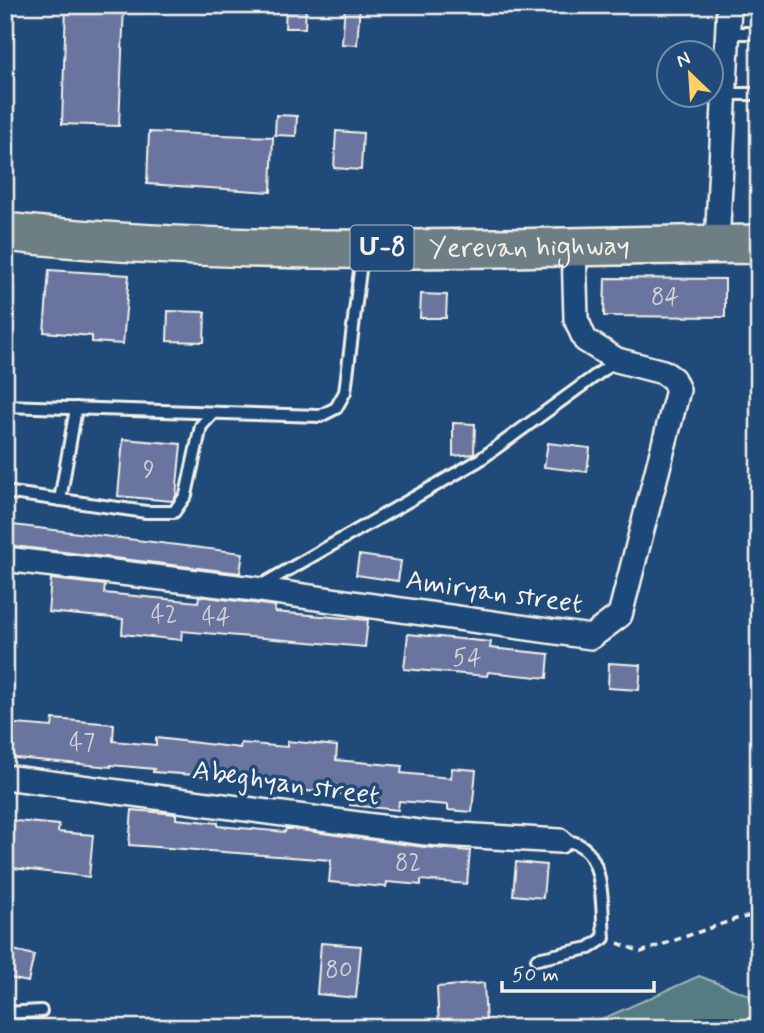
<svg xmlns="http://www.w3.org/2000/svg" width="764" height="1033" font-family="Mynerve,'Noto Sans Armenian',sans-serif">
<rect width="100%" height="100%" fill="#1f4a7a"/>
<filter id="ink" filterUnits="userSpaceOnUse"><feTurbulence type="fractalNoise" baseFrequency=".0143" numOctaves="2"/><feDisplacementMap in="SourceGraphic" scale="14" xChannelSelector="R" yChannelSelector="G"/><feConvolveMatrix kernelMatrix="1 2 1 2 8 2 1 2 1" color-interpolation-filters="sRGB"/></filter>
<g filter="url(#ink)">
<polygon fill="#547b82" stroke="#a4b6b5" stroke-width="2" points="699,976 759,999 759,1028 582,1028"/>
<g fill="#6a749f" stroke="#f4f1e8" stroke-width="2">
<polygon points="66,5 124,5 119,126 62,124"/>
<polygon points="286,5 306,5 305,28 285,28"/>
<polygon points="345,5 360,5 357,45 342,44"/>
<polygon points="276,115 297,116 296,136 275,135"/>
<polygon points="336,131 363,133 361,170 334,168"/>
<polygon points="149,132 273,137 271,192 147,184"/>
<polygon points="49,270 129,275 123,344 92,342 92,336 44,332"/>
<polygon points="605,278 725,279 725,317 604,316"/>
<polygon points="421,294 447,295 446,318 420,318"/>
<polygon points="168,311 205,312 204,342 167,341"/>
<polygon points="453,423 475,424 474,454 453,456"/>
<polygon points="123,439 181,444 176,496 172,501 118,496"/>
<polygon points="548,443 590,448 587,472 544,467"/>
<polygon points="5,524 243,553 240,573 5,545"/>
<polygon points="359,555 401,561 398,581 356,575"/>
<polygon points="51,579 105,585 104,593 198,602 199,596 275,606 275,612 368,620 365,647 182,631 181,640 122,634 123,619 48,612"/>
<polygon points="408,634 491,642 490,648 549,654 547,678 488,672 487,676 404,669"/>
<polygon points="609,663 641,665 639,690 608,688"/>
<polygon points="53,719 114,724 113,741 156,745 156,738 240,748 241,743 287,747 287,741 337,746 336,760 402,766 401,773 451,778 452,768 476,770 472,812 448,810 448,805 399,801 398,810 350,805 351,795 283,789 283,785 237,781 237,778 153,772 154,769 111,765 111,767 5,757 5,723 52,727"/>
<polygon points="132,810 176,814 176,819 218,823 218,826 285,832 286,829 293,829 424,847 470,851 467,884 421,880 421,885 387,882 386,887 329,882 331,860 129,845"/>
<polygon points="5,820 59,825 58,832 93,835 89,877 5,867"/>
<polygon points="516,862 546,865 543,898 513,895"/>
<polygon points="321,943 361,946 356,998 317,994"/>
<polygon points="5,948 34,955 28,982 5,977"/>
<polygon points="484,983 486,1025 439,1028 437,987"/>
</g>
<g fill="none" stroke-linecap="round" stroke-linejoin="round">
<g stroke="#f4f1e8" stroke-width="16">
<g id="service">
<polyline points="728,33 759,33"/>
<polyline points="725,94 759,94"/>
<polyline points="5,406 320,416 336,408 345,392 362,254"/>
<polyline points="5,492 146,512 174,512 186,495 201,426 213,413"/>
<polyline points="60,500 76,408"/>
<polyline points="260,586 478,461 617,360"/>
<path d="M537,959l52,-11 15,-10c-3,-33 3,-100 -44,-97"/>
<polyline points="5,1013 41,1011"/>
</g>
</g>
<g stroke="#f4f1e8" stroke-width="28">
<g id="minor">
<polyline points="717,245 729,5"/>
<polyline points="5,559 254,589 591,637 620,615 678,390 673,379 663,372 617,360 585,340 576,319 574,248"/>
<polyline points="5,777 426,833 560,841"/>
</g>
</g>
<g stroke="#f4f1e8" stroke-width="42">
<g id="trunk">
<path id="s1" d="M5,232c250,28 503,14 754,12"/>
</g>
</g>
<polyline stroke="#f4f1e8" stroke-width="3.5" stroke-dasharray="7 5" stroke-linecap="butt" points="618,943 641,952 736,919 759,915"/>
<use href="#service" stroke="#1f4a7a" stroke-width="10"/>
<use href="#minor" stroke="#1f4a7a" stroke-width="23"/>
<use href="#trunk" stroke="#6d7e84" stroke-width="37"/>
</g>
</g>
<g text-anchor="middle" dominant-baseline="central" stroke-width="7" stroke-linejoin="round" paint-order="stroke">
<g font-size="24" fill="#d2d2d6">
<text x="665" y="297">84</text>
<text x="149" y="470">9</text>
<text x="164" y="615">42</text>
<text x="216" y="617">44</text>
<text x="467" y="658">54</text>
<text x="82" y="743">47</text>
<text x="408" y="863">82</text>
<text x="339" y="970">80</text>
</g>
<rect fill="#1f4a7a" stroke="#b4bfc7" stroke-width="2" x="350.5" y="225.5" width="63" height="45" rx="5"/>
<g font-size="26" font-weight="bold" fill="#f4f1e8">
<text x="382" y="248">Մ-8</text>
</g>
<g font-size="28" fill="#f4f1e8" stroke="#1f4a7a">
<text stroke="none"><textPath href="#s1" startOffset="525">Yerevan highway</textPath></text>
<text transform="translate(494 593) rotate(8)">Amiryan street</text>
<text transform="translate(286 784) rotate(8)">Abeghyan street</text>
</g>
</g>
<rect width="764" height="1033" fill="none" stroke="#1f4a7a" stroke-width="28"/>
<rect x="14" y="14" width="736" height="1005" fill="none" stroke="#f4f1e8" stroke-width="2.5" filter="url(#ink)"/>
<g transform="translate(690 74) rotate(335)"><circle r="33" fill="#1f4a7a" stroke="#748da6" stroke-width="2"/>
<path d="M0-5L12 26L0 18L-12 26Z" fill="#ffd166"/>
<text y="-10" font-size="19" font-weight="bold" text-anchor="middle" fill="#f4f1e8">N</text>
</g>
<path d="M502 981v10h152v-10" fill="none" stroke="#f4f1e8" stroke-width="3.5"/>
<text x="512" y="981" font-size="21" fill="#f4f1e8" stroke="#1f4a7a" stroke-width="5" paint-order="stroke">50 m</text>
</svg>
